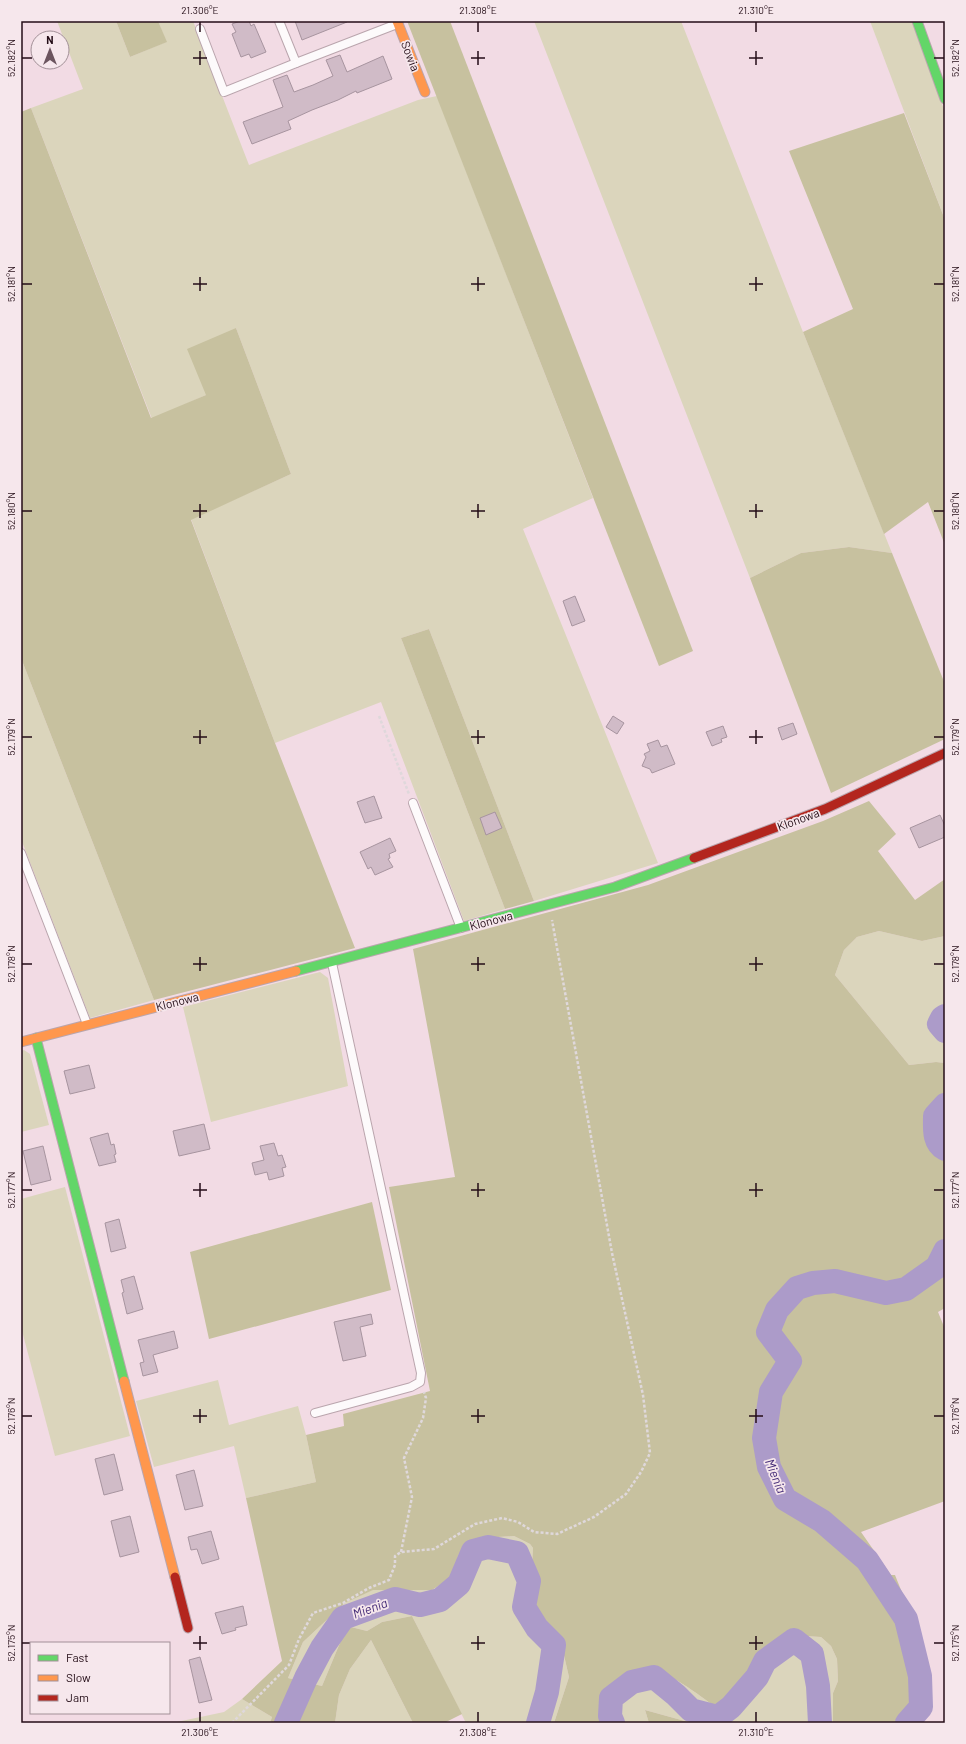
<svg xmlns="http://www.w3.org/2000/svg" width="966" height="1744" font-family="Barlow,sans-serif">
<rect width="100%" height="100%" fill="#f2dbe4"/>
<g fill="#dbd5bc">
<polygon points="57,21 116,21 130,57 166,42 158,21 193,21 249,165 418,100 437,96 593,498 523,529 658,863 534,901 429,629 401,638 505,909 464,921 381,702 275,743 191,519 291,474 236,328 206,395 152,419 31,108 83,89"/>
<polygon points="534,21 681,21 803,332 892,553 849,547 801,553 750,578"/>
<polygon points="870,21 912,21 945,112 945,220"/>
<polygon points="21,658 154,1000 90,1018 21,839"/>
<polygon points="879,931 922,941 945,936 945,1063 936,1062 909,1065 835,975 844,950 857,937"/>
<polygon points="320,972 328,978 348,1086 211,1122 183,1007"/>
<polygon points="24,1050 30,1054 49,1125 21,1132 21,1051"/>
<polygon points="65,1187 130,1436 55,1456 21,1327 21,1199"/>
<polygon points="218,1380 229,1425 298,1406 306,1435 316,1482 246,1498 234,1446 154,1467 136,1401"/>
<polygon points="514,1536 530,1544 533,1548 532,1565 535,1577 533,1598 538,1621 553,1632 563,1651 569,1677 554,1723 466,1723 412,1616 382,1622 367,1631 347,1626 322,1686 288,1678 303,1642 345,1603 372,1590 432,1590 451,1578 455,1573 458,1556 464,1546 482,1538"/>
<path d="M789,1635l32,2 10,9 6,13 1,22 -5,12v30h-141l-47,-13 4,13h-49c-3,-15 0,-28 13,-37 5,-4 11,-10 18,-13 27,-13 64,20 86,35l20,-23 25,-35z"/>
<polygon points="371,1640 413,1723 335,1723 339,1695 350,1669"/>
<polygon points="242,1699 272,1717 270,1723 172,1723 224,1712"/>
</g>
<g fill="#c7c19f">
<polygon points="116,21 158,21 167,42 130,57"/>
<polygon points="407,21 450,21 693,651 659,666"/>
<polygon points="31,108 151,418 206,395 187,349 236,328 291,474 191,520 275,743 355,948 154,1000 21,658 21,112"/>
<polygon points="904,113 945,220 945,545 928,502 884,534 803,332 853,309 789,151"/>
<polygon points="849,547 892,553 945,684 945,739 831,793 750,578 801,553"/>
<polygon points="429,629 534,901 505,909 401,638"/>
<path d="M869,801l27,33 -18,17 37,49 30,-21v57l-23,5 -43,-10 -22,6 -13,13 -9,25 74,90 27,-3 9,1v245l-7,4 7,17v172l-84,31 30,43h4c11,29 34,73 36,104 0,11 -8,34 -13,44h-85v-30l5,-12 -1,-22 -6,-13 -10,-9 -32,-2 -27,15v8l-45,50c-22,-15 -59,-48 -86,-35 -7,3 -13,9 -18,13 -13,9 -16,22 -13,37h-46l15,-46 -6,-26 -10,-19 -14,-11 -6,-23 2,-21 -3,-12 1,-17 -3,-4 -16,-8 -32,2 -18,8 -6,10 -3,17 -4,5 -19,12h-59l-28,13 -42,39 -15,36 34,8 25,-60 20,5 15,-9 30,-6 50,98 -18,9h-31l-42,-83 -21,29 -11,26 -4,28h-65l2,-6 -30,-18 40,-38 -36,-163 70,-16 -10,-47 38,-9 -1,-12 87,-23 -41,-204 66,-10 -42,-228 235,-64 175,-64z"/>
<polygon points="372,1202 391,1290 209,1339 190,1252"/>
<polygon points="645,1710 692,1723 649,1723"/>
</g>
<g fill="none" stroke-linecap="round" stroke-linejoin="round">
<g stroke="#ac9bc9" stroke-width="24">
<polyline points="945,1016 942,1018 939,1024 945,1031"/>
<path d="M945,1105l-10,11c0,12 -2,26 10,33"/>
<polyline points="286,1723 306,1678 322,1648 343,1618 395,1599 420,1605 440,1600 459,1584 473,1551 488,1547 517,1553 529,1581 524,1607 537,1628 554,1645 547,1692 538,1723"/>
<polyline points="613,1723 610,1716 611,1698 632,1682 654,1677 676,1695 691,1710 718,1717 731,1707 757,1677 765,1661 794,1640 812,1654 818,1686 820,1723"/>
<polyline points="907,1723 921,1707 920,1676 906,1619 867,1560 822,1521 785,1499 769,1467 764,1438 771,1392 790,1361 768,1332 777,1310 797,1288 813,1283 835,1281 886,1293 906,1289 937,1267 945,1251"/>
</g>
</g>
<g fill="#d0bbc7" stroke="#a7949f">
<polygon points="240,21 249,21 251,26 254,24 266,52 251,58 249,54 241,57 232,34 236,32 232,24"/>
<polygon points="295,21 347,21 347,22 302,40"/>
<polygon points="340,55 347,72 383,56 392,79 357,93 356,91 338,100 312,110 288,121 291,129 252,144 243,122 283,107 273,80 287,75 294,92 313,85 333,76 326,60"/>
<polygon points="575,596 585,621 572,626 563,601"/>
<polygon points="613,716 624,723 617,734 606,727"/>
<polygon points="793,723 797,734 782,740 778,728"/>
<polygon points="723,726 727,737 721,739 722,742 712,746 706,732"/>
<polygon points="658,740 661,747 667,745 675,764 652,773 650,769 642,766 646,757 644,754 650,751 647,744"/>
<polygon points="374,796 382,818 365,823 357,802"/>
<polygon points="495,812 502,828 486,835 480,818"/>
<polygon points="940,815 945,826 945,837 919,848 910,828"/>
<polygon points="390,838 396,851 389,854 390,858 388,859 393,867 375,875 371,867 368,869 360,852"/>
<polygon points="89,1065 95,1088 70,1094 64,1071"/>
<polygon points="204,1124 210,1149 179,1156 173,1131"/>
<polygon points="108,1133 111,1145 114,1144 116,1154 114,1155 116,1162 99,1166 90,1138"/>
<polygon points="274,1143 278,1156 282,1155 286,1167 282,1168 284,1176 269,1180 267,1172 255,1175 252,1163 264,1160 260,1146"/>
<polygon points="43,1146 51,1180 31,1185 23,1151"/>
<polygon points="119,1219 126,1248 111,1252 105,1223"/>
<polygon points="134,1276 143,1309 127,1314 122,1293 124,1292 121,1280"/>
<polygon points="371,1314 373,1324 360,1327 366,1356 343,1361 334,1322"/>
<polygon points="174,1331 178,1348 153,1355 158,1372 143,1376 140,1363 144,1362 138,1340"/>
<polygon points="114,1454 123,1490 104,1495 95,1459"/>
<polygon points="194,1470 203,1506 185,1510 176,1475"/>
<polygon points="130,1516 139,1552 120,1557 111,1521"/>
<polygon points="211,1531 219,1559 202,1564 197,1549 191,1550 188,1537"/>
<polygon points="243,1606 247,1625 235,1628 236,1630 222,1634 215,1613"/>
<polygon points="200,1657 212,1700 199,1703 189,1660"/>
</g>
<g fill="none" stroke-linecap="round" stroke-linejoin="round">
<g stroke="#baa5ad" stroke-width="10">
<g id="lane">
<polyline points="279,21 296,63 397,24"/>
<polyline points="200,29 224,92 296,63"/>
<polyline points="413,803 461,928"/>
<polyline points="21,853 87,1024"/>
<polyline points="315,1413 411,1387 420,1382 421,1373 332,963"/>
</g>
</g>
<g stroke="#baa5ad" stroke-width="11">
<g id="fast">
<polyline points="917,21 945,99"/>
<polyline points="296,971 615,887 694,858"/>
<polyline points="36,1038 124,1381"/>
</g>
</g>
<g stroke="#baa5ad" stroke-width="11">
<g id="slow">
<polyline points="397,21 425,92"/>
<polyline points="21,1042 296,971"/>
<polyline points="124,1381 175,1577"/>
</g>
</g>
<g stroke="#baa5ad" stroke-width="11">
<g id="jam">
<polyline points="694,858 825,809 945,753"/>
<polyline points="175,1577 188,1628"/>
</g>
</g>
<g stroke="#dfd8db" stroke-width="2.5" stroke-dasharray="3 2" stroke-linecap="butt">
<polyline points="379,716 409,794"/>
<polyline points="401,1552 412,1497 404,1458 423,1418 426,1398 424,1392"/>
<polyline points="232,1723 289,1665 299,1639 313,1613 343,1603 369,1588 389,1580 395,1565 395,1556 401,1552 434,1549 475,1524 502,1518 518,1522 534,1532 557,1534 594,1517 626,1494 641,1472 650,1453 643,1395 612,1253 552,920"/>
</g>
<use href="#lane" stroke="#fdfafb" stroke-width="8"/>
<use href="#fast" stroke="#63d668" stroke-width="9"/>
<use href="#slow" stroke="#ff974d" stroke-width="9"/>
<use href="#jam" stroke="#b3261e" stroke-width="9"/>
</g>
<path fill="none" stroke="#240d17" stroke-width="1.5" d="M200,22v10M478,22v10M756,22v10M200,51v14M478,51v14M756,51v14M22,58h10M193,58h14M471,58h14M749,58h14M934,58h10M200,277v14M478,277v14M756,277v14M22,284h10M193,284h14M471,284h14M749,284h14M934,284h10M200,504v14M478,504v14M756,504v14M22,511h10M193,511h14M471,511h14M749,511h14M934,511h10M200,730v14M478,730v14M756,730v14M22,737h10M193,737h14M471,737h14M749,737h14M934,737h10M200,957v14M478,957v14M756,957v14M22,964h10M193,964h14M471,964h14M749,964h14M934,964h10M200,1183v14M478,1183v14M756,1183v14M22,1190h10M193,1190h14M471,1190h14M749,1190h14M934,1190h10M200,1409v14M478,1409v14M756,1409v14M22,1416h10M193,1416h14M471,1416h14M749,1416h14M934,1416h10M200,1636v14M478,1636v14M756,1636v14M22,1643h10M193,1643h14M471,1643h14M749,1643h14M934,1643h10M200,1712v10M478,1712v10M756,1712v10"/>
<g text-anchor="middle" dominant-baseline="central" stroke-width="3.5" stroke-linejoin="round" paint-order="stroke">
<g font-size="12" fill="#240d17" stroke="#f6e7ec">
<text transform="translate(411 56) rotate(69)">Sowia</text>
<text transform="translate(798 819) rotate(-20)">Klonowa</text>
<text transform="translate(491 920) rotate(-15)">Klonowa</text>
<text transform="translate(177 1001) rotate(-14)">Klonowa</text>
</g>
<g font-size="13" font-style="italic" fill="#442b77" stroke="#f6e7ec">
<text transform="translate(776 1476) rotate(68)">Mienia</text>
<text transform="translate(370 1608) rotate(-20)">Mienia</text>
</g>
</g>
<rect width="966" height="1744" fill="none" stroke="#f6e7ec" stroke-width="44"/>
<rect x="30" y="1642" width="140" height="72" fill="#f6e7ec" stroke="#a29097"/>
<rect x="38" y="1655" width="20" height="6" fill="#63d668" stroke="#a29097"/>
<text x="66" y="1662" font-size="12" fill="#240d17">Fast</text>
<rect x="38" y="1675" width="20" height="6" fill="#ff974d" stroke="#a29097"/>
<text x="66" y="1682" font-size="12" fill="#240d17">Slow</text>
<rect x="38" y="1695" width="20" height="6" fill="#b3261e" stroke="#a29097"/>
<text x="66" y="1702" font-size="12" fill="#240d17">Jam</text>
<g transform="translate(50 50)"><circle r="19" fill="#f6e7ec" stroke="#a29097"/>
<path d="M0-3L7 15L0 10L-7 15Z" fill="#6c555f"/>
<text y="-6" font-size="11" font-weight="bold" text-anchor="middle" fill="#240d17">N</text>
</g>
<rect x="22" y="22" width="922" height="1700" fill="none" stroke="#240d17" stroke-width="1.5"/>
<g font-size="10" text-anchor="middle" fill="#240d17">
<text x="200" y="14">21.306°E</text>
<text x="478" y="14">21.308°E</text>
<text x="756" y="14">21.310°E</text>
<text transform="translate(11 58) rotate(-90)" y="4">52.182°N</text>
<text transform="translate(955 58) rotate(-90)" y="4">52.182°N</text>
<text transform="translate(11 284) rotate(-90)" y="4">52.181°N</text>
<text transform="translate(955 284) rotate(-90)" y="4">52.181°N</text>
<text transform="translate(11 511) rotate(-90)" y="4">52.180°N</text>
<text transform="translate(955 511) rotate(-90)" y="4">52.180°N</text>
<text transform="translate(11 737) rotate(-90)" y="4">52.179°N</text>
<text transform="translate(955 737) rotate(-90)" y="4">52.179°N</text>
<text transform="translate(11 964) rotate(-90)" y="4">52.178°N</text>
<text transform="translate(955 964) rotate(-90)" y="4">52.178°N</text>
<text transform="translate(11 1190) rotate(-90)" y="4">52.177°N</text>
<text transform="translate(955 1190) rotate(-90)" y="4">52.177°N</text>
<text transform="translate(11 1416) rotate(-90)" y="4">52.176°N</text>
<text transform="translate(955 1416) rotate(-90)" y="4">52.176°N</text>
<text transform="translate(11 1643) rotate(-90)" y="4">52.175°N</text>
<text transform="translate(955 1643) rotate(-90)" y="4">52.175°N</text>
<text x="200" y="1736">21.306°E</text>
<text x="478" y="1736">21.308°E</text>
<text x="756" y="1736">21.310°E</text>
</g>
</svg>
